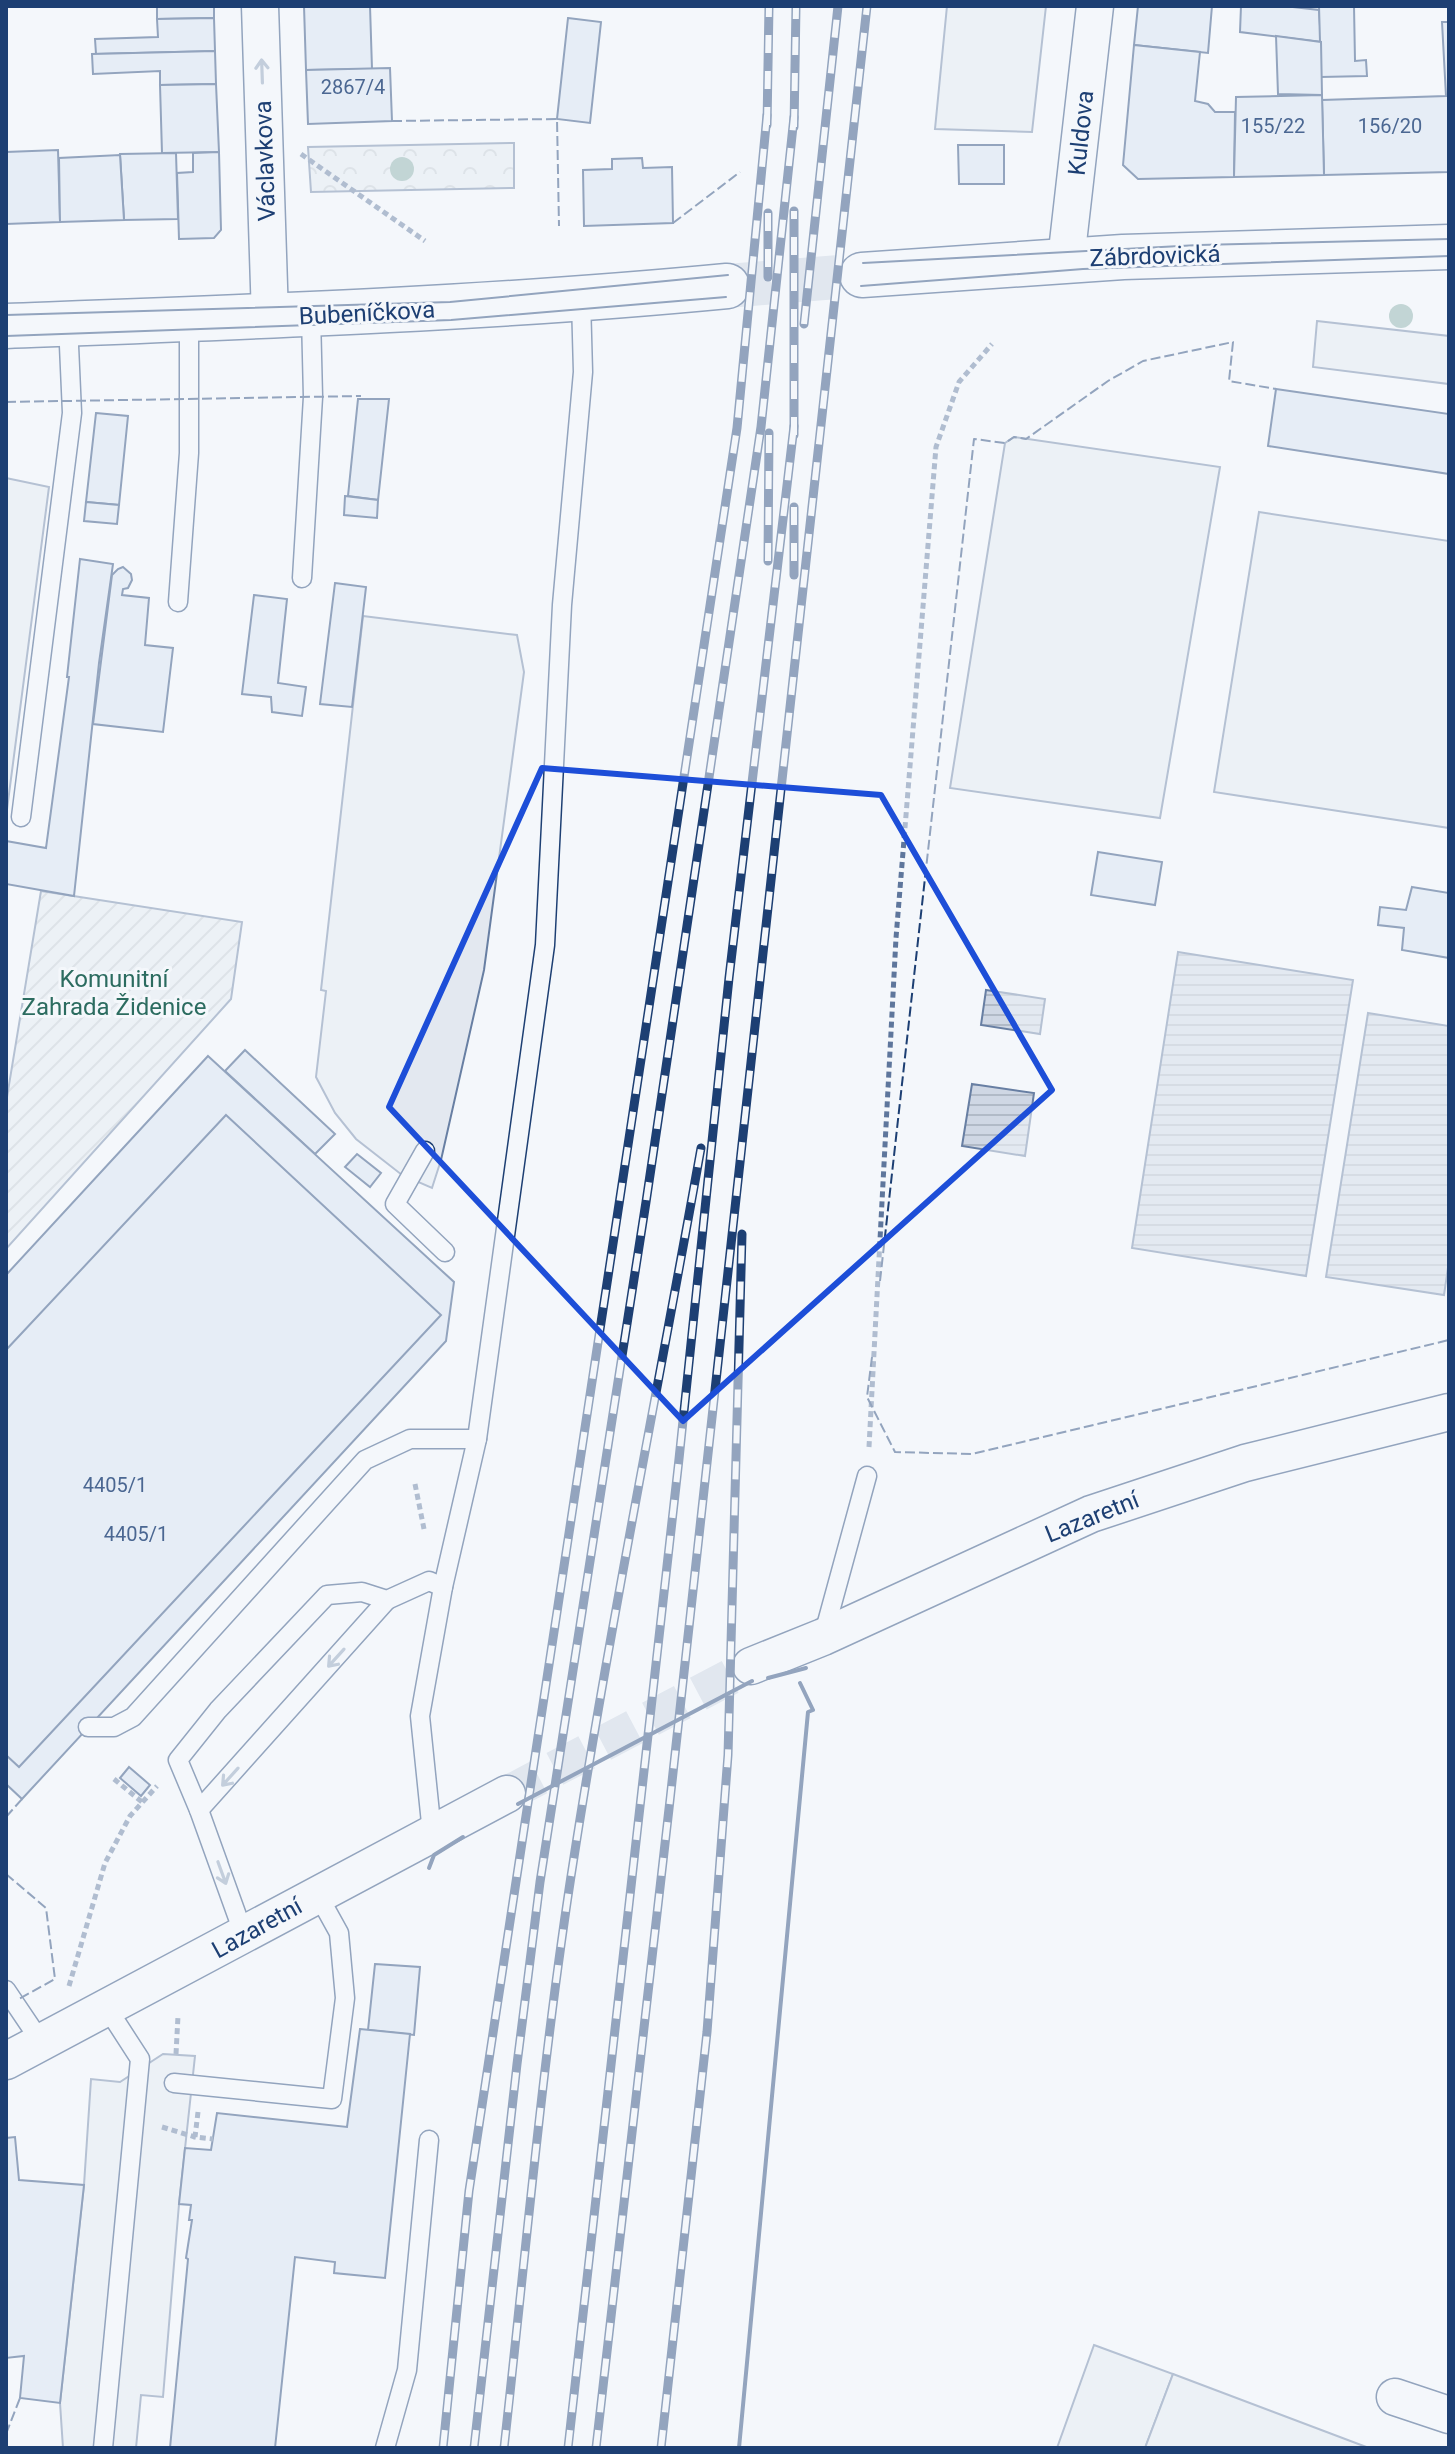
<svg xmlns="http://www.w3.org/2000/svg" width="1455" height="2454" font-family="Roboto,sans-serif">
<defs>
<pattern id="forest-crowns" width="20" height="18" patternUnits="userSpaceOnUse" patternTransform="scale(2)"><rect width="20" height="18" fill="#e3e9f0"/><path d="M2 6a3 3 0 1 1 6 0M12 15a3 3 0 1 1 6 0" fill="none" stroke="#c2c9d1"/></pattern>
<pattern id="garden-furrows" width="10" height="10" patternUnits="userSpaceOnUse" patternTransform="scale(2)"><rect width="10" height="10" fill="#e3e9f0"/><path d="M-1 1l2-2M0 10L10 0M9 11l2-2" fill="none" stroke="#c2c9d1"/></pattern>
<pattern id="water-rules" width="6" height="5" patternUnits="userSpaceOnUse" patternTransform="scale(2)"><rect width="6" height="5" fill="#cfd7e4"/><path d="M0 2.5h6" fill="none" stroke="#b1bac7"/></pattern>
</defs>
<rect width="100%" height="100%" fill="#f4f7fb"/>
<g fill="#e3e9f0" stroke="#687fa3" stroke-width="2">
<polygon points="947,6 1046,6 1032,132 935,129"/>
<polygon points="1014,437 1220,467 1160,818 950,788 1005,443"/>
<polygon points="1259,512 1449,541 1449,828 1214,792"/>
<polygon points="1094,2345 1173,2374 1145,2448 1057,2448"/>
</g>
<polygon fill="url(#forest-crowns)" stroke="#687fa3" stroke-width="2" points="514,143 514,188 311,192 308,147"/>
<polygon fill="url(#garden-furrows)" stroke="#687fa3" stroke-width="2" points="41,891 242,922 231,999 6,1249 6,1103"/>
<g fill="#e3e8f0" stroke="#687fa3" stroke-width="2">
<polygon points="1317,321 1449,336 1449,384 1313,367"/>
<polygon points="6,478 49,487 6,817"/>
<polygon points="363,616 517,635 524,672 484,970 441,1160 432,1188 402,1175 356,1139 335,1113 316,1077 326,991 321,990"/>
<polygon points="163,2054 195,2056 179,2204 163,2397 141,2395 136,2448 63,2448 60,2403 84,2185 91,2079 120,2082"/>
<polygon points="1173,2374 1369,2448 1145,2448"/>
</g>
<g fill="url(#water-rules)" stroke="#687fa3" stroke-width="2">
<polygon points="1178,952 1353,980 1306,1276 1132,1248"/>
<polygon points="986,990 1045,999 1040,1034 981,1025"/>
<polygon points="1368,1013 1449,1026 1449,1261 1444,1295 1326,1277"/>
<polygon points="972,1084 1034,1093 1025,1156 962,1146"/>
</g>
<g fill="#d5e0f0" stroke="#1d3f73" stroke-width="2">
<polygon points="157,6 214,6 214,18 157,19"/>
<polygon points="304,6 370,6 372,69 306,70"/>
<polygon points="1138,6 1212,6 1208,53 1134,45"/>
<polygon points="1241,6 1284,6 1319,10 1321,42 1240,32"/>
<polygon points="1319,6 1354,6 1355,61 1366,60 1367,76 1321,77"/>
<polygon points="214,18 215,51 96,54 95,39 158,37 157,19"/>
<polygon points="568,18 601,22 590,123 557,119"/>
<polygon points="1442,22 1449,22 1449,172 1324,175 1322,100 1446,96"/>
<polygon points="1276,36 1321,42 1322,95 1278,94"/>
<polygon points="1134,45 1200,52 1195,101 1208,104 1215,112 1235,112 1234,177 1138,179 1123,165"/>
<polygon points="215,51 216,84 160,85 160,71 93,74 92,54"/>
<polygon points="390,68 392,121 308,124 306,70"/>
<polygon points="216,84 219,152 162,153 160,85"/>
<polygon points="1322,95 1324,175 1234,177 1236,97"/>
<polygon points="958,145 1004,145 1004,184 959,184"/>
<polygon points="58,150 60,222 6,224 6,152"/>
<polygon points="219,152 221,230 214,238 179,239 177,173 193,172 193,153"/>
<polygon points="176,153 178,219 124,220 120,154"/>
<polygon points="120,155 124,220 60,222 59,158"/>
<polygon points="642,158 643,168 672,167 673,223 584,226 583,170 612,169 612,159"/>
<polygon points="1276,389 1449,414 1449,474 1268,446"/>
<polygon points="358,399 389,399 378,500 348,496"/>
<polygon points="96,413 128,416 119,505 86,502"/>
<polygon points="345,496 378,500 377,518 344,515"/>
<polygon points="86,502 119,505 117,524 84,521"/>
<polygon points="80,559 113,564 99,663 74,896 6,884 6,841 46,848 69,677 67,677"/>
<polygon points="123,567 131,574 132,580 128,588 123,589 122,595 149,598 145,645 173,648 163,732 93,724 112,575 118,569"/>
<polygon points="335,583 366,587 352,707 320,704"/>
<polygon points="254,595 287,599 278,683 306,687 302,716 272,712 271,697 242,694"/>
<polygon points="1098,852 1162,862 1155,905 1091,895"/>
<polygon points="1412,887 1449,893 1449,958 1402,950 1404,928 1378,925 1380,907 1406,910"/>
<polygon points="245,1050 335,1134 315,1154 225,1071"/>
<polygon points="208,1056 454,1282 446,1341 22,1799 6,1784 6,1275"/>
<polygon points="226,1115 441,1315 19,1767 6,1755 6,1350"/>
<polygon points="357,1154 381,1173 370,1187 345,1167"/>
<polygon points="129,1767 150,1785 141,1796 120,1778"/>
<polygon points="375,1964 420,1967 414,2035 368,2030"/>
<polygon points="360,2029 410,2034 385,2278 334,2273 335,2262 295,2257 275,2448 170,2448 188,2259 186,2258 192,2220 189,2220 191,2205 179,2204 185,2148 211,2150 217,2113 347,2127"/>
<polygon points="15,2137 19,2180 84,2185 60,2403 20,2398 24,2356 6,2358 6,2138"/>
</g>
<g fill="none" stroke-linecap="round" stroke-linejoin="round">
<polyline stroke="#c9d2e0" stroke-width="36" stroke-dasharray="36 18" stroke-linecap="butt" points="507,1794 751,1666"/>
<polyline stroke="#c9d2e0" stroke-width="44" stroke-dasharray="44 22" stroke-linecap="butt" points="727,286 862,275"/>
<g stroke="#1d3f73" stroke-width="21">
<g id="service">
<polyline points="302,578 313,397 311,316"/>
<polyline points="178,602 189,453 189,319"/>
<polyline points="21,817 72,413 68,323"/>
<polyline points="425,1151 395,1204 445,1252"/>
<polyline points="823,1637 867,1476"/>
<polyline points="88,1727 114,1727 133,1717 365,1460 410,1439 477,1439"/>
<polyline points="199,1810 387,1600"/>
<polyline points="432,1833 420,1716 443,1587 477,1439 545,945 562,605 583,372 581,300"/>
<polyline points="244,1935 199,1810 178,1760 218,1710 327,1595 362,1592 387,1600 429,1581 443,1587"/>
<polyline points="6,1990 41,2042"/>
<polyline points="174,2083 332,2099 345,1998 339,1933 318,1895"/>
<polyline points="103,2448 140,2059 107,2008"/>
<polyline points="385,2448 407,2370 429,2140"/>
</g>
</g>
<g stroke="#1d3f73" stroke-width="39">
<g id="minor">
<polyline points="260,6 270,317"/>
<polyline points="1066,260 1095,6"/>
<polyline points="751,1666 823,1637 1091,1514 1245,1463 1449,1412"/>
<polyline points="6,2061 507,1794"/>
<polyline points="1395,2397 1449,2415"/>
</g>
</g>
<g stroke="#1d3f73" stroke-width="47">
<g id="tertiary">
<polyline points="862,275 1123,257 1449,247"/>
<path d="M6,326c241,-9 481,-17 721,-40"/>
</g>
</g>
<g stroke="#5e769c" stroke-width="5" stroke-dasharray="6 4" stroke-linecap="butt">
<polyline points="301,154 425,241"/>
<polyline points="869,1447 896,938 936,447 959,382 992,344"/>
<polyline points="415,1484 424,1529"/>
<polyline points="114,1779 142,1802"/>
<polyline points="69,1986 105,1863 130,1816 157,1786"/>
<polyline points="176,2054 178,2016"/>
<polyline points="198,2112 195,2137 213,2139"/>
<polyline points="162,2127 195,2137"/>
</g>
<use href="#service" stroke="#f4f7fb" stroke-width="18"/>
<use href="#minor" stroke="#f4f7fb" stroke-width="36"/>
<use href="#tertiary" stroke="#f4f7fb" stroke-width="44"/>
<g stroke="#1d3f73" stroke-width="2">
<polyline points="863,263 1199,245 1449,239"/>
<polyline points="861,286 1083,269 1449,256"/>
<polyline points="6,315 450,302 728,275"/>
<polyline points="6,336 451,320 726,297"/>
</g>
<g stroke="#1d3f73" stroke-width="9">
<g id="rail">
<polyline points="767,125 769,6"/>
<polyline points="794,127 796,6"/>
<polyline points="768,213 768,277"/>
<polyline points="804,324 838,6"/>
<polyline points="794,435 794,211"/>
<polyline points="794,507 794,575"/>
<polyline points="768,561 769,433"/>
<polyline points="443,2448 469,2191 737,428 767,115"/>
<polyline points="474,2448 517,2064 540,1882 646,1202 761,427 794,117"/>
<path d="M504,2448c22,-197 39,-395 70,-591 37,-237 85,-473 127,-709"/>
<polyline points="568,2448 679,1459 729,978 794,426"/>
<polyline points="596,2448 670,1800 867,6"/>
<polyline points="661,2448 707,2032 728,1755 742,1234"/>
</g>
</g>
<use href="#rail" stroke="#f4f7fb" stroke-width="6" stroke-dasharray="18" stroke-linecap="butt"/>
<g stroke="#1d3f73" stroke-width="2" stroke-dasharray="10 4" stroke-linecap="butt">
<polyline points="392,121 557,119 559,226"/>
<polyline points="673,223 740,172"/>
<polyline points="6,402 361,396"/>
<polyline points="880,1281 974,439 1005,443 1014,437 1026,439 1108,381 1143,361 1233,342 1229,381 1276,389"/>
<polyline points="872,1357 867,1397 895,1452 972,1454 1449,1340"/>
<polyline points="6,1817 22,1799"/>
<polyline points="6,1874 46,1908 55,1979 17,2000"/>
<polyline points="6,2434 20,2398"/>
</g>
<g stroke="#1d3f73" stroke-width="4">
<polyline points="768,1678 806,1668"/>
<polyline points="518,1804 752,1681"/>
<polyline points="429,1868 434,1855 463,1837"/>
<polyline points="739,2448 808,1712 813,1710 800,1683"/>
</g>
</g>
<g fill="#86aba6">
<circle cx="402" cy="169" r="12"/>
<circle cx="1401" cy="316" r="12"/>
</g>
<defs><path id="oneway-shaft" d="M-6 0H5M1.5-3L5.5 0L1.5 3" fill="none" stroke-width="1.6" stroke-linecap="round" stroke-linejoin="round" transform="scale(2)"/></defs>
<g stroke="#889bb7">
<use href="#oneway-shaft" transform="translate(262 71) rotate(-92)"/>
<use href="#oneway-shaft" transform="translate(336 1658) rotate(132)"/>
<use href="#oneway-shaft" transform="translate(230 1777) rotate(132)"/>
<use href="#oneway-shaft" transform="translate(222 1873) rotate(70)"/>
</g>
<path d="M0 0H1455V2454H0ZM542,768l339,27 171,295 -369,331 -294,-314z" fill="#f4f7fb" fill-opacity=".55" fill-rule="evenodd"/>
<path fill="none" stroke="#1d4ed8" stroke-width="6" stroke-linejoin="round" d="M542,768l339,27 171,295 -369,331 -294,-314z"/>
<g text-anchor="middle" dominant-baseline="central" stroke-width="6" stroke-linejoin="round" paint-order="stroke">
<g font-size="20" fill="#4b6792">
<text x="353" y="87">2867/4</text>
<text x="1273" y="126">155/22</text>
<text x="1390" y="126">156/20</text>
<text x="115" y="1485">4405/1</text>
<text x="136" y="1534">4405/1</text>
</g>
<g font-size="24" fill="#1d3f73" stroke="#f4f7fb">
<text transform="translate(1081 133) rotate(-84)">Kuldova</text>
<text transform="translate(265 161) rotate(-92)">Václavkova</text>
<text transform="translate(1155 256) rotate(-2)">Zábrdovická</text>
<text transform="translate(367 313) rotate(-3)">Bubeníčkova</text>
<text transform="translate(1092 1517) rotate(-22)">Lazaretní</text>
<text transform="translate(257 1928) rotate(-29)">Lazaretní</text>
</g>
<g font-size="24" fill="#2c6c60" stroke="#f4f7fb">
<text x="114" y="979">Komunitní<tspan x="114" dy="28">Zahrada Židenice</tspan></text>
</g>
</g>
<rect width="1455" height="2454" fill="none" stroke="#1d3f73" stroke-width="16"/>
</svg>
